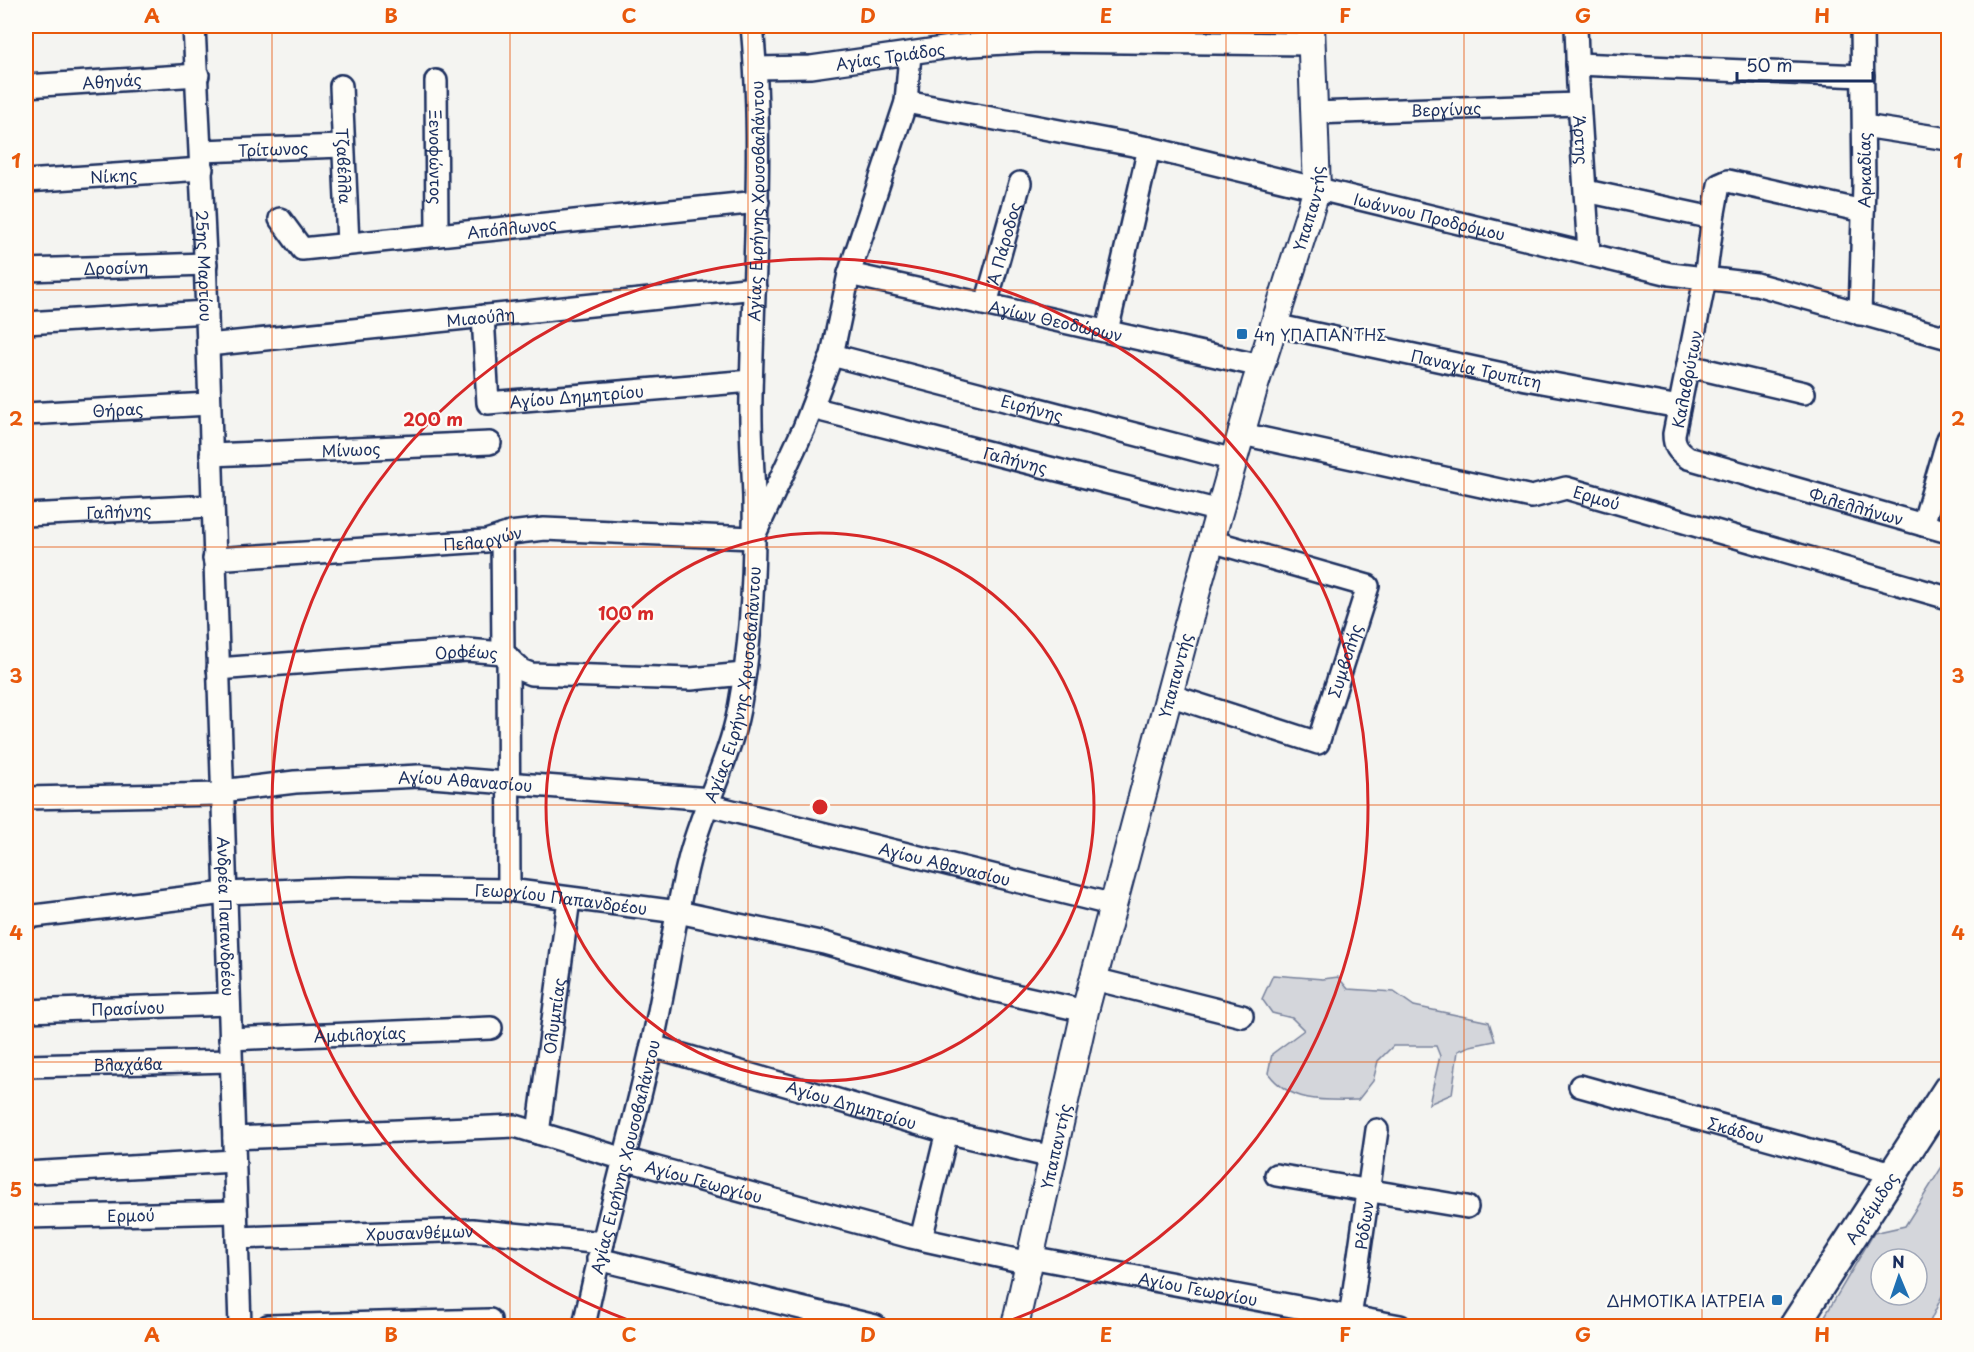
<svg xmlns="http://www.w3.org/2000/svg" width="1974" height="1352" font-family="'Playpen Sans',sans-serif">
<rect width="100%" height="100%" fill="#f4f4f1"/>
<filter id="ink" filterUnits="userSpaceOnUse"><feTurbulence type="fractalNoise" baseFrequency=".0167" numOctaves="2"/><feDisplacementMap in="SourceGraphic" scale="12" xChannelSelector="R" yChannelSelector="G"/><feConvolveMatrix kernelMatrix="1 2 1 2 8 2 1 2 1" color-interpolation-filters="sRGB"/></filter>
<g filter="url(#ink)">
<g fill="#d4d6db" stroke="#78829c" stroke-width="1.5" fill-rule="evenodd">
<path d="M1273,975l50,4 15,-2 10,12 46,3 20,14 75,16 6,19 -25,5 -12,5 -6,43 -23,10 11,-48 -4,-10h-43l-15,15 -5,20 -15,19c-34,1 -68,3 -90,-27l4,-19 32,-24 -12,-12 -20,-5 -10,-14z"/>
<path d="M1948,1157v126l-20,43h-109l55,-93 31,-7zM1881,1259h36v36h-36z"/>
</g>
<g fill="none" stroke-linecap="round" stroke-linejoin="round">
<g stroke="#1b2f5e" stroke-width="26">
<g id="minor">
<path id="s1" d="M194,26l11,230 35,1070"/>
<path id="s2" d="M1576,26l2,58 11,169"/>
<polyline points="1577,64 1863,76"/>
<path id="s3" d="M756,68l55,-1 147,-21 80,-5 273,3"/>
<path id="s4" d="M436,81l1,154"/>
<path id="s5" d="M26,86l172,-11"/>
<path id="s6" d="M341,86l7,158"/>
<path id="s7" d="M906,102l243,46 521,126 86,10 192,54"/>
<path id="s8" d="M1314,113l265,-9"/>
<polyline points="1864,126 1948,139"/>
<path id="s9" d="M201,151l142,-5"/>
<path id="s10" d="M26,181l176,-12"/>
<polyline points="1586,191 1713,218 1719,185 1728,181 1863,211"/>
<path id="s11" d="M1713,218l-8,61 -31,155c0,12 4,17 14,24l260,74"/>
<path id="s12" d="M280,219l22,30 456,-47"/>
<path id="s13" d="M26,270l180,-6"/>
<path id="s14" d="M849,274l412,92"/>
<path id="s15" d="M986,304l34,-121"/>
<path id="s16" d="M1860,314l4,-129 -2,-159"/>
<path id="s17" d="M483,316l5,87 263,-22"/>
<polyline points="26,323 207,312"/>
<path id="s18" d="M1274,325l252,54 153,28"/>
<polyline points="1107,331 1149,148"/>
<path id="s19" d="M208,345l547,-57"/>
<path id="s20" d="M832,355l402,105"/>
<polyline points="1689,366 1804,393"/>
<path id="s21" d="M812,408l408,103"/>
<path id="s22" d="M26,414l183,-10"/>
<path id="s23" d="M1242,434l290,63 34,-9 382,110"/>
<path id="s24" d="M211,455l279,-12"/>
<path id="s25" d="M26,515l186,-9"/>
<polyline points="1923,525 1948,439"/>
<polyline points="502,536 503,653"/>
<path id="s26" d="M214,559l272,-18 24,-8 34,-4 209,9 51,-110 28,-73 17,-81 57,-172 4,-48"/>
<polyline points="508,657 509,890"/>
<path id="s27" d="M218,669l249,-19 36,3 18,17 10,4 160,5 53,-5"/>
<path id="s28" d="M1169,695l149,48 50,-157 -157,-45"/>
<path id="s29" d="M222,791l73,-9 124,-6 291,23"/>
<polyline points="26,798 222,794"/>
<path id="s30" d="M708,805l406,100"/>
<path id="s31" d="M26,917l199,-24 124,-5 160,2 169,22 146,31 151,43 110,25"/>
<polyline points="1094,979 1242,1016"/>
<path id="s32" d="M26,1011l203,-7"/>
<path id="s33" d="M230,1039l261,-11"/>
<path id="s34" d="M652,1046l295,86 105,25"/>
<path id="s35" d="M26,1066l205,-5"/>
<path id="s36" d="M1580,1086l313,87"/>
<path id="s37" d="M538,1133l31,-234"/>
<path id="s38" d="M234,1138l281,-12 109,33 287,78 118,26"/>
<polyline points="26,1173 234,1161"/>
<polyline points="1276,1175 1467,1207"/>
<path id="s39" d="M26,1217l210,-5"/>
<path id="s40" d="M237,1238l235,-8 131,13"/>
<polyline points="921,1239 947,1132"/>
<path id="s41" d="M1030,1257l370,69"/>
<polyline points="598,1259 875,1326"/>
<path id="s42" d="M1350,1318l27,-188"/>
<polyline points="268,1326 490,1320"/>
<path id="s43" d="M584,1326c19,-93 46,-184 67,-277 15,-63 22,-127 38,-189 13,-52 40,-99 50,-151 13,-70 16,-142 15,-212 -1,-33 -4,-67 -3,-100 2,-124 13,-248 1,-371"/>
</g>
</g>
<g stroke="#1b2f5e" stroke-width="30">
<g id="tertiary">
<path id="s44" d="M1015,1326l70,-315 114,-428 56,-198 62,-196 -6,-163"/>
</g>
</g>
<g stroke="#1b2f5e" stroke-width="33">
<g id="secondary">
<path id="s45" d="M1794,1326l154,-237"/>
</g>
</g>
<use href="#minor" stroke="#fdfcf7" stroke-width="21"/>
<use href="#tertiary" stroke="#fdfcf7" stroke-width="26"/>
<use href="#secondary" stroke="#fdfcf7" stroke-width="28"/>
</g>
</g>
<path fill="none" stroke="#e8590c" stroke-width="1.5" stroke-opacity="0.55" d="M272,26v1300M510,26v1300M748,26v1300M987,26v1300M1226,26v1300M1464,26v1300M1702,26v1300M26,290h1922M26,547h1922M26,805h1922M26,1062h1922"/>
<g fill="none" stroke="#d62828" stroke-width="3">
<circle cx="820" cy="807" r="274"/>
<path d="M642 1325A548 548 0 1 1 998 1325"/>
</g>
<g fill="#1f6fb2" stroke="#fdfcf7" stroke-width="2">
<rect x="1236" y="328" width="12" height="12" rx="3"/>
<rect x="1771" y="1294" width="12" height="12" rx="3"/>
</g>
<g text-anchor="middle" dominant-baseline="central" stroke-width="4.5" stroke-linejoin="round" paint-order="stroke">
<g font-size="16" fill="#1b2f5e" stroke="#fdfcf7">
<text stroke="none"><textPath href="#s3" startOffset="135">Αγίας Τριάδος</textPath></text>
<text stroke="none"><textPath href="#s5" startOffset="86">Αθηνάς</textPath></text>
<text stroke="none"><textPath href="#s8" startOffset="132">Βεργίνας</textPath></text>
<text stroke="none"><textPath href="#s2" startOffset="114">Άρτης</textPath></text>
<text stroke="none"><textPath href="#s9" startOffset="72">Τρίτωνος</textPath></text>
<text stroke="none"><textPath href="#s4" startOffset="76">Ξενοφώντος</textPath></text>
<text stroke="none"><textPath href="#s6" startOffset="80">Τζαβέλλα</textPath></text>
<text stroke="none"><textPath href="#s16" startOffset="144">Αρκαδίας</textPath></text>
<text stroke="none"><textPath href="#s10" startOffset="88">Νίκης</textPath></text>
<text stroke="none"><textPath href="#s43" startOffset="1146">Αγίας Ειρήνης Χρυσοβαλάντου</textPath></text>
<text stroke="none"><textPath href="#s44" startOffset="1156">Υπαπαντής</textPath></text>
<text stroke="none"><textPath href="#s7" startOffset="536">Ιωάννου Προδρόμου</textPath></text>
<text stroke="none"><textPath href="#s12" startOffset="248">Απόλλωνος</textPath></text>
<text stroke="none"><textPath href="#s15" startOffset="63">Α΄ Πάροδος</textPath></text>
<text stroke="none"><textPath href="#s1" startOffset="240">25ης Μαρτίου</textPath></text>
<text stroke="none"><textPath href="#s13" startOffset="90">Δροσίνη</textPath></text>
<text stroke="none"><textPath href="#s19" startOffset="274">Μιαούλη</textPath></text>
<text stroke="none"><textPath href="#s14" startOffset="212">Αγίων Θεοδώρων</textPath></text>
<text stroke="none"><textPath href="#s18" startOffset="207">Παναγία Τρυπίτη</textPath></text>
<text transform="translate(1686 379) rotate(-79)">Καλαβρύτων</text>
<text stroke="none"><textPath href="#s17" startOffset="176">Αγίου Δημητρίου</textPath></text>
<text stroke="none"><textPath href="#s22" startOffset="92">Θήρας</textPath></text>
<text stroke="none"><textPath href="#s20" startOffset="207">Ειρήνης</textPath></text>
<text stroke="none"><textPath href="#s24" startOffset="140">Μίνωος</textPath></text>
<text stroke="none"><textPath href="#s21" startOffset="210">Γαλήνης</textPath></text>
<text stroke="none"><textPath href="#s23" startOffset="364">Ερμού</textPath></text>
<text stroke="none"><textPath href="#s11" startOffset="424">Φιλελλήνων</textPath></text>
<text stroke="none"><textPath href="#s25" startOffset="93">Γαλήνης</textPath></text>
<text stroke="none"><textPath href="#s26" startOffset="270">Πελαργών</textPath></text>
<text stroke="none"><textPath href="#s27" startOffset="249">Ορφέως</textPath></text>
<text stroke="none"><textPath href="#s28" startOffset="243">Συμβολής</textPath></text>
<text stroke="none"><textPath href="#s44" startOffset="670">Υπαπαντής</textPath></text>
<text stroke="none"><textPath href="#s43" startOffset="660">Αγίας Ειρήνης Χρυσοβαλάντου</textPath></text>
<text stroke="none"><textPath href="#s29" startOffset="244">Αγίου Αθανασίου</textPath></text>
<text stroke="none"><textPath href="#s30" startOffset="244">Αγίου Αθανασίου</textPath></text>
<text stroke="none"><textPath href="#s31" startOffset="537">Γεωργίου Παπανδρέου</textPath></text>
<text stroke="none"><textPath href="#s1" startOffset="891">Ανδρέα Παπανδρέου</textPath></text>
<text stroke="none"><textPath href="#s32" startOffset="102">Πρασίνου</textPath></text>
<text stroke="none"><textPath href="#s37" startOffset="118">Ολυμπίας</textPath></text>
<text stroke="none"><textPath href="#s33" startOffset="130">Αμφιλοχίας</textPath></text>
<text stroke="none"><textPath href="#s35" startOffset="102">Βλαχάβα</textPath></text>
<text stroke="none"><textPath href="#s34" startOffset="208">Αγίου Δημητρίου</textPath></text>
<text stroke="none"><textPath href="#s36" startOffset="162">Σκάδου</textPath></text>
<text stroke="none"><textPath href="#s44" startOffset="184">Υπαπαντής</textPath></text>
<text stroke="none"><textPath href="#s43" startOffset="174">Αγίας Ειρήνης Χρυσοβαλάντου</textPath></text>
<text stroke="none"><textPath href="#s38" startOffset="478">Αγίου Γεωργίου</textPath></text>
<text stroke="none"><textPath href="#s45" startOffset="141">Αρτέμιδος</textPath></text>
<text stroke="none"><textPath href="#s39" startOffset="105">Ερμού</textPath></text>
<text stroke="none"><textPath href="#s42" startOffset="94">Ρόδων</textPath></text>
<text stroke="none"><textPath href="#s40" startOffset="183">Χρυσανθέμων</textPath></text>
<text stroke="none"><textPath href="#s41" startOffset="171">Αγίου Γεωργίου</textPath></text>
</g>
<g font-size="16" fill="#1b2f5e" stroke="#fdfcf7" text-anchor="start">
<text x="1254" y="334">4η ΥΠΑΠΑΝΤΗΣ</text>
<text x="1765" y="1300" text-anchor="end">ΔΗΜΟΤΙΚΑ ΙΑΤΡΕΙΑ</text>
</g>
</g>
<circle cx="820" cy="807" r="9" fill="#d62828" stroke="#fdfcf7" stroke-width="3"/>
<g font-size="18" text-anchor="middle" font-weight="bold" fill="#d62828" stroke="#fdfcf7" stroke-width="4.5" stroke-linejoin="round" paint-order="stroke">
<text x="433" y="426">200 m</text>
<text x="626" y="620">100 m</text>
</g>
<rect width="1974" height="1352" fill="none" stroke="#fdfcf7" stroke-width="66"/>
<g transform="translate(1899 1277) rotate(358)"><circle r="28" fill="#fdfcf7" stroke="#a3aaba" stroke-width="1.5"/>
<path d="M0-4.5L10 22L0 15L-10 22Z" fill="#1f6fb2"/>
<text y="-9" font-size="16" font-weight="bold" text-anchor="middle" fill="#1b2f5e">N</text>
</g>
<path d="M1737 72v9h136v-9" fill="none" stroke="#1b2f5e" stroke-width="3"/>
<text x="1746" y="72" font-size="18" fill="#1b2f5e" stroke="#fdfcf7" stroke-width="4.5" paint-order="stroke">50 m</text>
<rect x="33" y="33" width="1908" height="1286" fill="none" stroke="#e8590c" stroke-width="2"/>
<g font-size="20" text-anchor="middle" font-weight="bold" fill="#e8590c">
<text x="152" y="23">A</text>
<text x="391" y="23">B</text>
<text x="629" y="23">C</text>
<text x="868" y="23">D</text>
<text x="1106" y="23">E</text>
<text x="1345" y="23">F</text>
<text x="1583" y="23">G</text>
<text x="1822" y="23">H</text>
<text x="16" y="168">1</text>
<text x="1958" y="168">1</text>
<text x="16" y="426">2</text>
<text x="1958" y="426">2</text>
<text x="16" y="683">3</text>
<text x="1958" y="683">3</text>
<text x="16" y="940">4</text>
<text x="1958" y="940">4</text>
<text x="16" y="1197">5</text>
<text x="1958" y="1197">5</text>
<text x="152" y="1342">A</text>
<text x="391" y="1342">B</text>
<text x="629" y="1342">C</text>
<text x="868" y="1342">D</text>
<text x="1106" y="1342">E</text>
<text x="1345" y="1342">F</text>
<text x="1583" y="1342">G</text>
<text x="1822" y="1342">H</text>
</g>
</svg>
